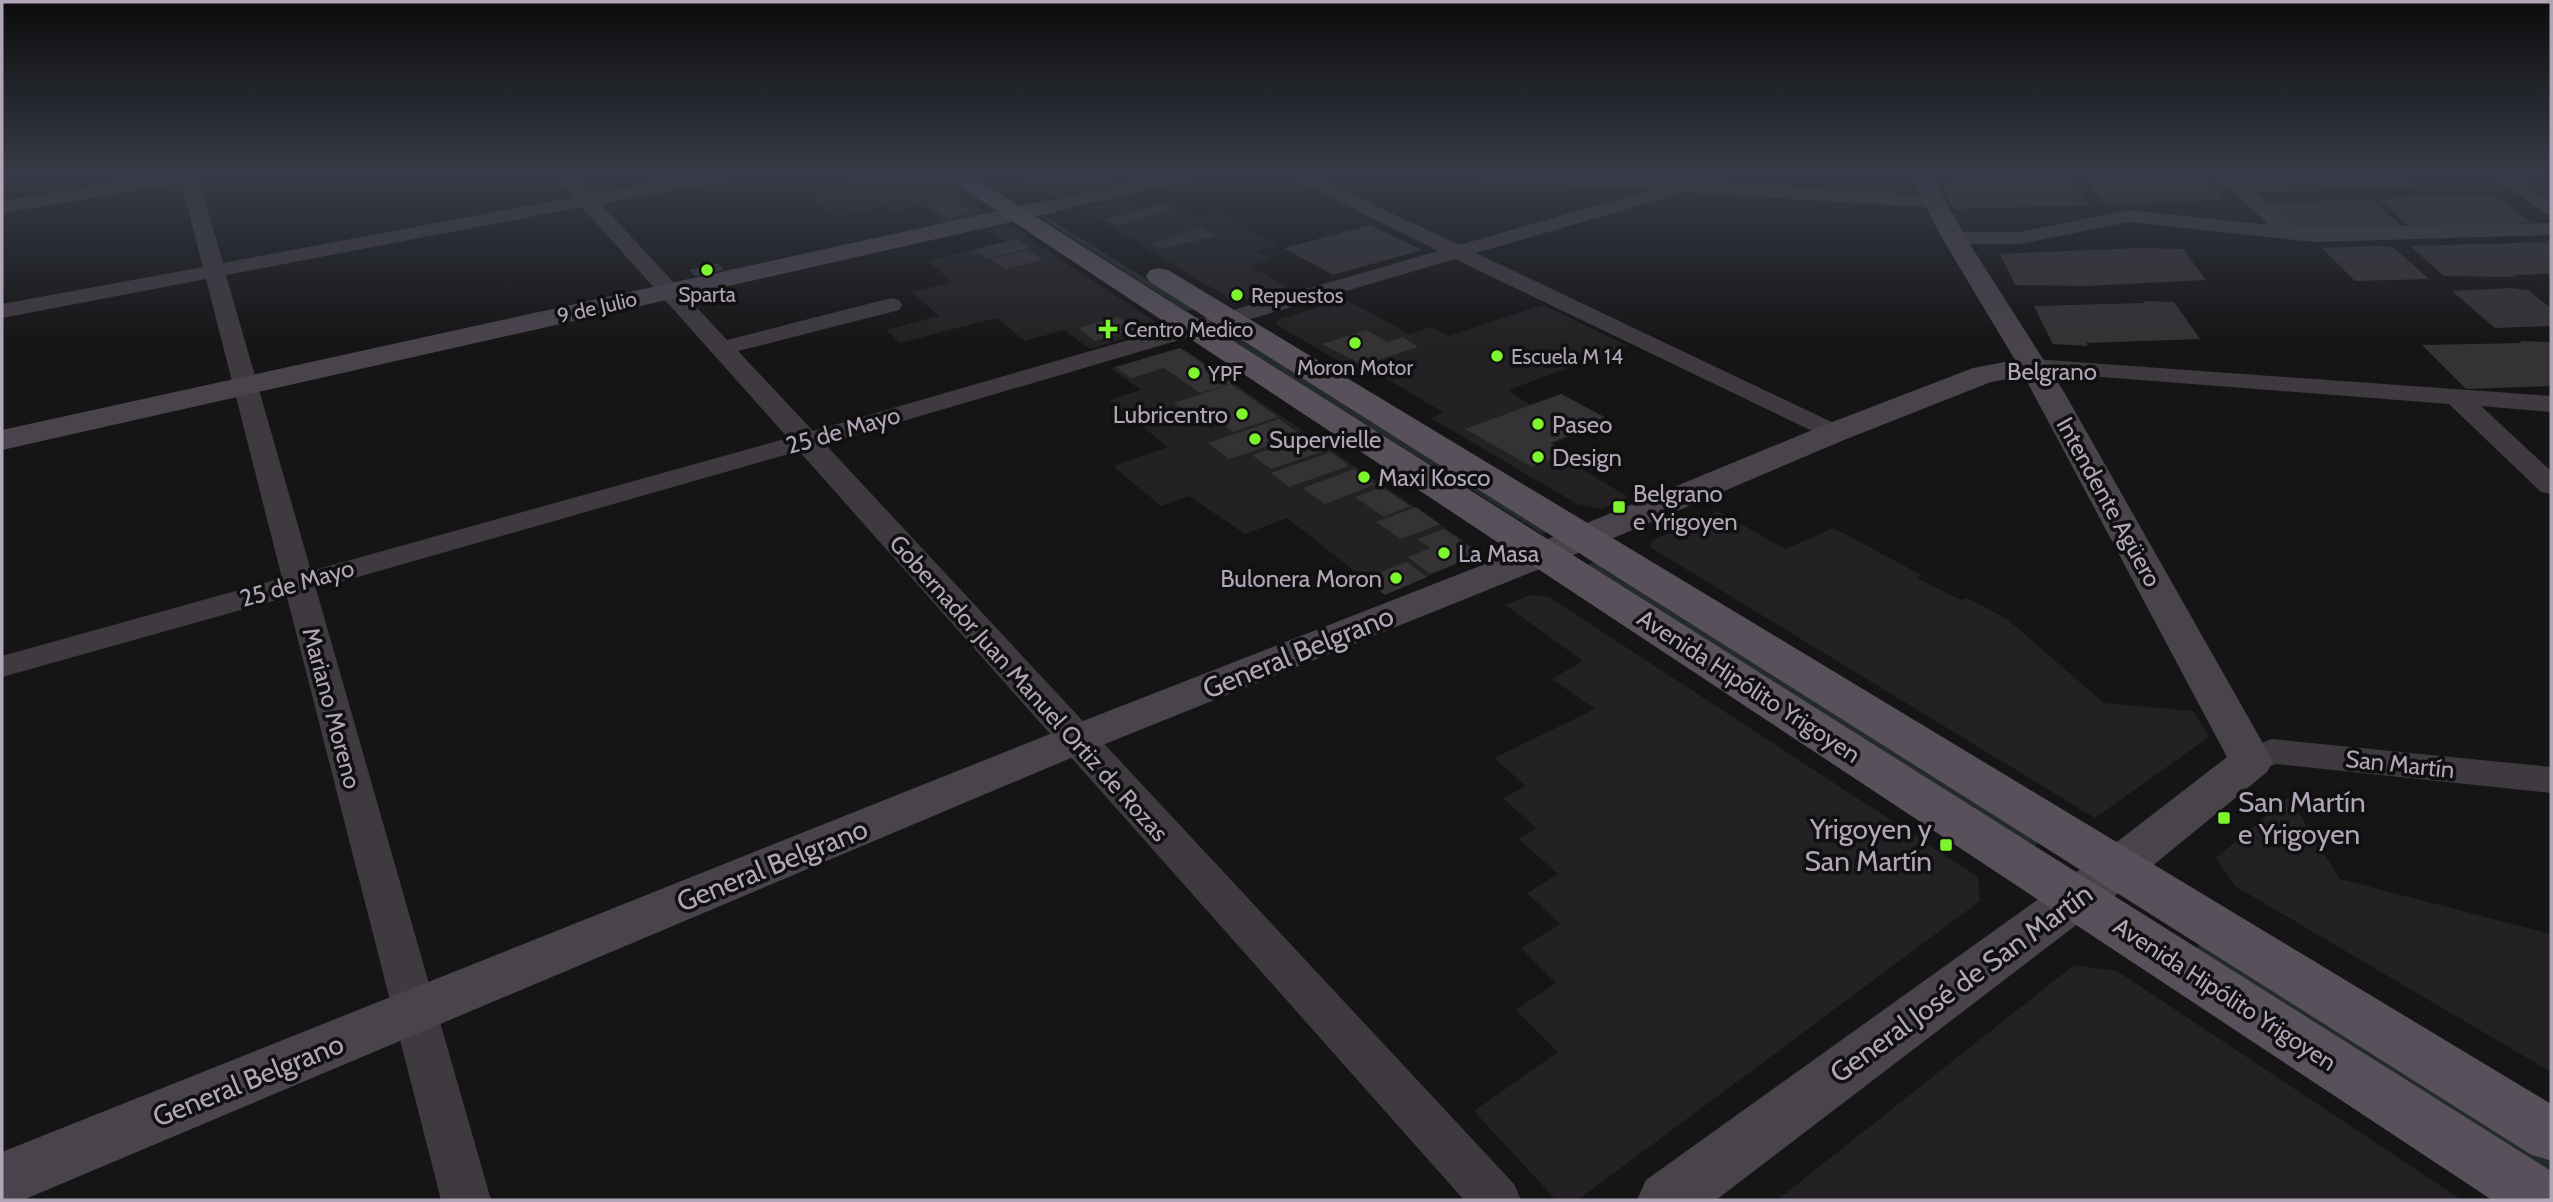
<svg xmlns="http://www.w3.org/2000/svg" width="2553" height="1202" font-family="Cabin,sans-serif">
<rect width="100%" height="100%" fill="#161516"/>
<g fill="#232123">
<polygon points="842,174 932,174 985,212 945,224 920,205 893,211 886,206 835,217 807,193 852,183"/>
<polygon points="1011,174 1097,174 1092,176 1111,188 1057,197 1043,194"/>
<polygon points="1123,199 1140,209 1170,202 1200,218 1220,213 1278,245 1258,251 1272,259 1250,266 1287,287 1246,299 1230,299 1083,210"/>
<polygon points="1002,226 1012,228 1156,322 1156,329 1090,349 1064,330 1025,341 996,318 900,343 887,330 939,316 912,292 952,282 927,261 1004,242 988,230"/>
<polygon points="1345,299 1409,334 1431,327 1449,336 1543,305 1628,346 1508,390 1530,405 1561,394 1610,420 1551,444 1566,452 1560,456 1628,497 1602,509 1577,504 1431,418 1444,413 1364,365 1352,369 1275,324 1280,319"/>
<polygon points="1173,350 1185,350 1476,549 1470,558 1385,595 1287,518 1245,534 1189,496 1161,506 1113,466 1168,447 1109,400 1141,390 1111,368"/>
<polygon points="1718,511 1785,549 1834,528 1921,575 1917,578 1961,600 1967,598 2007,619 2104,703 2193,711 2209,737 2095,818 1650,547 1653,540"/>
<polygon points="1530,595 1549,597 1978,877 1980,901 1579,1199 1555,1199 1474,1111 1558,1052 1516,1010 1556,983 1521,948 1560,924 1527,893 1558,874 1519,839 1536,828 1503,798 1526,786 1494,758 1595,709 1552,679 1583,661 1505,605"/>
<polygon points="2289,797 2340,879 2551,934 2551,1072 2235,886 2216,858"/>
<polygon points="2074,965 2117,971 2462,1200 1777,1200"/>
</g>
<g fill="#232b2b">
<polygon points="1049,218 1194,309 1187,311 1043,219"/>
<polygon points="1233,335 1550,531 1542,534 1226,337"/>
<polygon points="1595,561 2042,841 2034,846 1587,565"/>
<polygon points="2201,944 2551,1162 2551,1176 2193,951"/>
</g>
<g fill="#353235">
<polygon points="1093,174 1101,174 1112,181 1081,187 1061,181"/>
<polygon points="2236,174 2401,174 2416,187 2269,192 2252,191"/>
<polygon points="2201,175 2223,200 2103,203 2085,177"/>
<polygon points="2019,180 2072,181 2089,205 1953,209 1941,183"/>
<polygon points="2443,196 2496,196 2532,223 2409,226 2377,198"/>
<polygon points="953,199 971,211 948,220 927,205"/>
<polygon points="2373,200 2404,228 2294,231 2266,203"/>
<polygon points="1162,204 1173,210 1117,225 1106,219"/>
<polygon points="1370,225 1422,250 1333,275 1284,248"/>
<polygon points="1201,228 1215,236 1162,249 1152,243"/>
<polygon points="1016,239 1030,248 987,259 973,250"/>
<polygon points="2544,240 2551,241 2551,274 2513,275 2516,277 2444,276 2410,246 2547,242"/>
<polygon points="2378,246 2393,247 2429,279 2355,281 2322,248"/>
<polygon points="2139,248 2183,249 2206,280 2087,286 2015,285 2000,254"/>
<polygon points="1028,250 1043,260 1005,269 992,259"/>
<polygon points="718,263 724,270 695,276 689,270"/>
<polygon points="2512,288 2528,290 2551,308 2551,326 2495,328 2452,291"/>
<polygon points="2143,301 2174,302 2200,339 2086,343 2088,346 2053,344 2034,306 2145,303"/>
<polygon points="1119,317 1137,329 1095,341 1078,328"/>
<polygon points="1366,330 1388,342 1403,337 1418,347 1364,365 1322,344"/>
<polygon points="2519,341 2551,342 2551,384 2548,384 2551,386 2466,389 2422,345 2522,343"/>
<polygon points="1180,348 1232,383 1200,393 1164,368 1131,378 1116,367"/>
<polygon points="1231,384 1278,417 1233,432 1206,412 1193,417 1174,403"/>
<polygon points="1561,394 1610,420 1550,443 1566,452 1532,467 1465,429"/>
<polygon points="1279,419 1301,435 1229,459 1208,443"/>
<polygon points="1308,437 1327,450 1271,469 1252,455"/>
<polygon points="1331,452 1349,466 1289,487 1271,473"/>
<polygon points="1354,469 1376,484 1325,504 1303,488"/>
<polygon points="1382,487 1410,506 1384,517 1355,497"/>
<polygon points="1416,507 1440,524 1401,539 1376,522"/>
<polygon points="1444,529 1471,548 1468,559 1430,574 1408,557 1430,548 1417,539"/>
<polygon points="1406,562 1427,577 1385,595 1364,579"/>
</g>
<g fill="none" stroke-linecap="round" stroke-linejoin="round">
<g fill="#3f3a40" fill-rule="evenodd">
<path d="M167,174h45l-13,6 24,83 351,-66 -20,-23h19l19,20 104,-20h40l-9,6 -126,24 126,136 164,-42 8,2 3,5 -3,5 -161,41 75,80 625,-180 -153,-77h24l150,71 192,-55 -166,-10 -9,-6h103l357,22 10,6 -10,6 -251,-16 -209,61 366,174 4,6 -4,6 -9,2 -378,-182 -630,185 689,740 7,16h-57l-665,-749 -483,138 175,611h-50l-154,-603 -285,80v-21l280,-78 -76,-299 -204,39v-14l201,-37 -22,-84 -179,30v-12zM582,207l206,231 -477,133 -85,-296z"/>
<polygon points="1167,174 1202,174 1199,178 1048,213 1038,207 1041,203"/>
<polygon points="2215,174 2235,174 2296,228 2551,223 2551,235 2314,242 2129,222 2019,244 1954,244 1944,238 1954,232 2019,232 2129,210 2269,225"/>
<polygon points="2489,174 2511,174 2551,201 2551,215 2544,213"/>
<polygon points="2034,359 2551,396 2551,412 2481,406 2551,471 2551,494 2541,492 2449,404 2025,371 2022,366 2025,361"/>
<polygon points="2272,739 2551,767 2551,793 2276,764 2251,773 2238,770 2233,761 2238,752"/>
</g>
<g fill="#49434c" fill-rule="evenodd">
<polygon points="1909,174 1931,174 1966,238 2064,392 2273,761 2267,772 2134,881 1716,1200 1637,1200 1646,1180 2100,855 2227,757 2024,376 1991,382 1844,440 1557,562 1090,750 23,1200 2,1200 2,1152 1060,730 1531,546 1822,426 1973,368 2015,360 1942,238"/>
<polygon points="1048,200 1056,202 1060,207 1056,212 2,450 2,430"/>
</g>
<g fill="#58515b" fill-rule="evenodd">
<polygon points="941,174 968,174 2551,1171 2551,1200 2492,1200"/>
<polygon points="1159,268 1168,270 2551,1104 2551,1161 2530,1154 1150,282 1146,276 1150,270"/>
</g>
</g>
<linearGradient id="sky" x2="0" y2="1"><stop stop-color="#0c0c0c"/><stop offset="0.51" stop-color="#363b47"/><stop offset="1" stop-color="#363b47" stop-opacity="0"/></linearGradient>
<rect width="2553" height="343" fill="url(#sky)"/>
<g fill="#7ef42f" stroke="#111011" stroke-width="2.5">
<circle cx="707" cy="270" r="7"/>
<circle cx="1237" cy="295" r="7"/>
<path d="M1104.5 318.5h7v7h7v7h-7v7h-7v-7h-7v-7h7z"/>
<circle cx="1355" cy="343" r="7"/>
<circle cx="1497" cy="356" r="7"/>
<circle cx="1194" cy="373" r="7"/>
<circle cx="1242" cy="414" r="7"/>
<circle cx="1538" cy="424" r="7"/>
<circle cx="1255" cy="439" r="7"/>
<circle cx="1538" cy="457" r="7"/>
<circle cx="1364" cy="477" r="7"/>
<rect x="1612" y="500" width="14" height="14" rx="3.5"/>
<circle cx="1444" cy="553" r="7"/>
<circle cx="1396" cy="578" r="7"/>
<rect x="2217" y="811" width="14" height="14" rx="3.5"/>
<rect x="1939" y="838" width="14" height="14" rx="3.5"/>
</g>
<g text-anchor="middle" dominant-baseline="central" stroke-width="7" stroke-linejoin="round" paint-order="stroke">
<g font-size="21" fill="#b1a6b7" stroke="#111011" text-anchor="start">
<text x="707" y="294" text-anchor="middle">Sparta</text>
<text x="1251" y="295">Repuestos</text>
<text x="1124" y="329">Centro Medico</text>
<text x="1511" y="356">Escuela M 14</text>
<text x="1355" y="367" text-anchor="middle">Moron Motor</text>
<text x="1208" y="373">YPF</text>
</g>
<g font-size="21" fill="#b1a6b7" stroke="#111011">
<text transform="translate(597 307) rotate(-13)">9 de Julio</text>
</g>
<g font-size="24" fill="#b1a6b7" stroke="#111011">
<text x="2052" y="371">Belgrano</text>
<text transform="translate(843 430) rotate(-16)">25 de Mayo</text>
<text transform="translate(2109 502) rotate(61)">Intendente Agüero</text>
<text transform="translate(297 583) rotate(-16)">25 de Mayo</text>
<text transform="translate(1749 686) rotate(33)">Avenida Hipólito Yrigoyen</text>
<text transform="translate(1029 688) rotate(48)">Gobernador Juan Manuel Ortiz de Rozas</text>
<text transform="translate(332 708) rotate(75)">Mariano Moreno</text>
<text transform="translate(2400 764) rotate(6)">San Martín</text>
<text transform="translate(2225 994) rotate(33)">Avenida Hipólito Yrigoyen</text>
</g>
<g font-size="24" fill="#b1a6b7" stroke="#111011" text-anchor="start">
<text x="1228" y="414" text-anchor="end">Lubricentro</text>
<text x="1552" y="424">Paseo</text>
<text x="1269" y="439">Supervielle</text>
<text x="1552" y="457">Design</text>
<text x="1378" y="477">Maxi Kosco</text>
<text x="1633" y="493">Belgrano<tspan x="1633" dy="28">e Yrigoyen</tspan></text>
<text x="1458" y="553">La Masa</text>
<text x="1382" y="578" text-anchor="end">Bulonera Moron</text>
</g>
<g font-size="28" fill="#b1a6b7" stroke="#111011">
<text transform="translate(1298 652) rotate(-22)">General Belgrano</text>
<text transform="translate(772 865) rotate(-22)">General Belgrano</text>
<text transform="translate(1961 983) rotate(-36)">General José de San Martín</text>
<text transform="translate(248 1080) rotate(-22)">General Belgrano</text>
</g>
<g font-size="28" fill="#b1a6b7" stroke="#111011" text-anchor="start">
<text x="2238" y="802">San Martín<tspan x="2238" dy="32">e Yrigoyen</tspan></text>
<text x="1932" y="829" text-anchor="end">Yrigoyen y<tspan x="1932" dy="32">San Martín</tspan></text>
</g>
</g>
<rect width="2553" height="1202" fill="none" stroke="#b1a6b7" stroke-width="7"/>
</svg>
